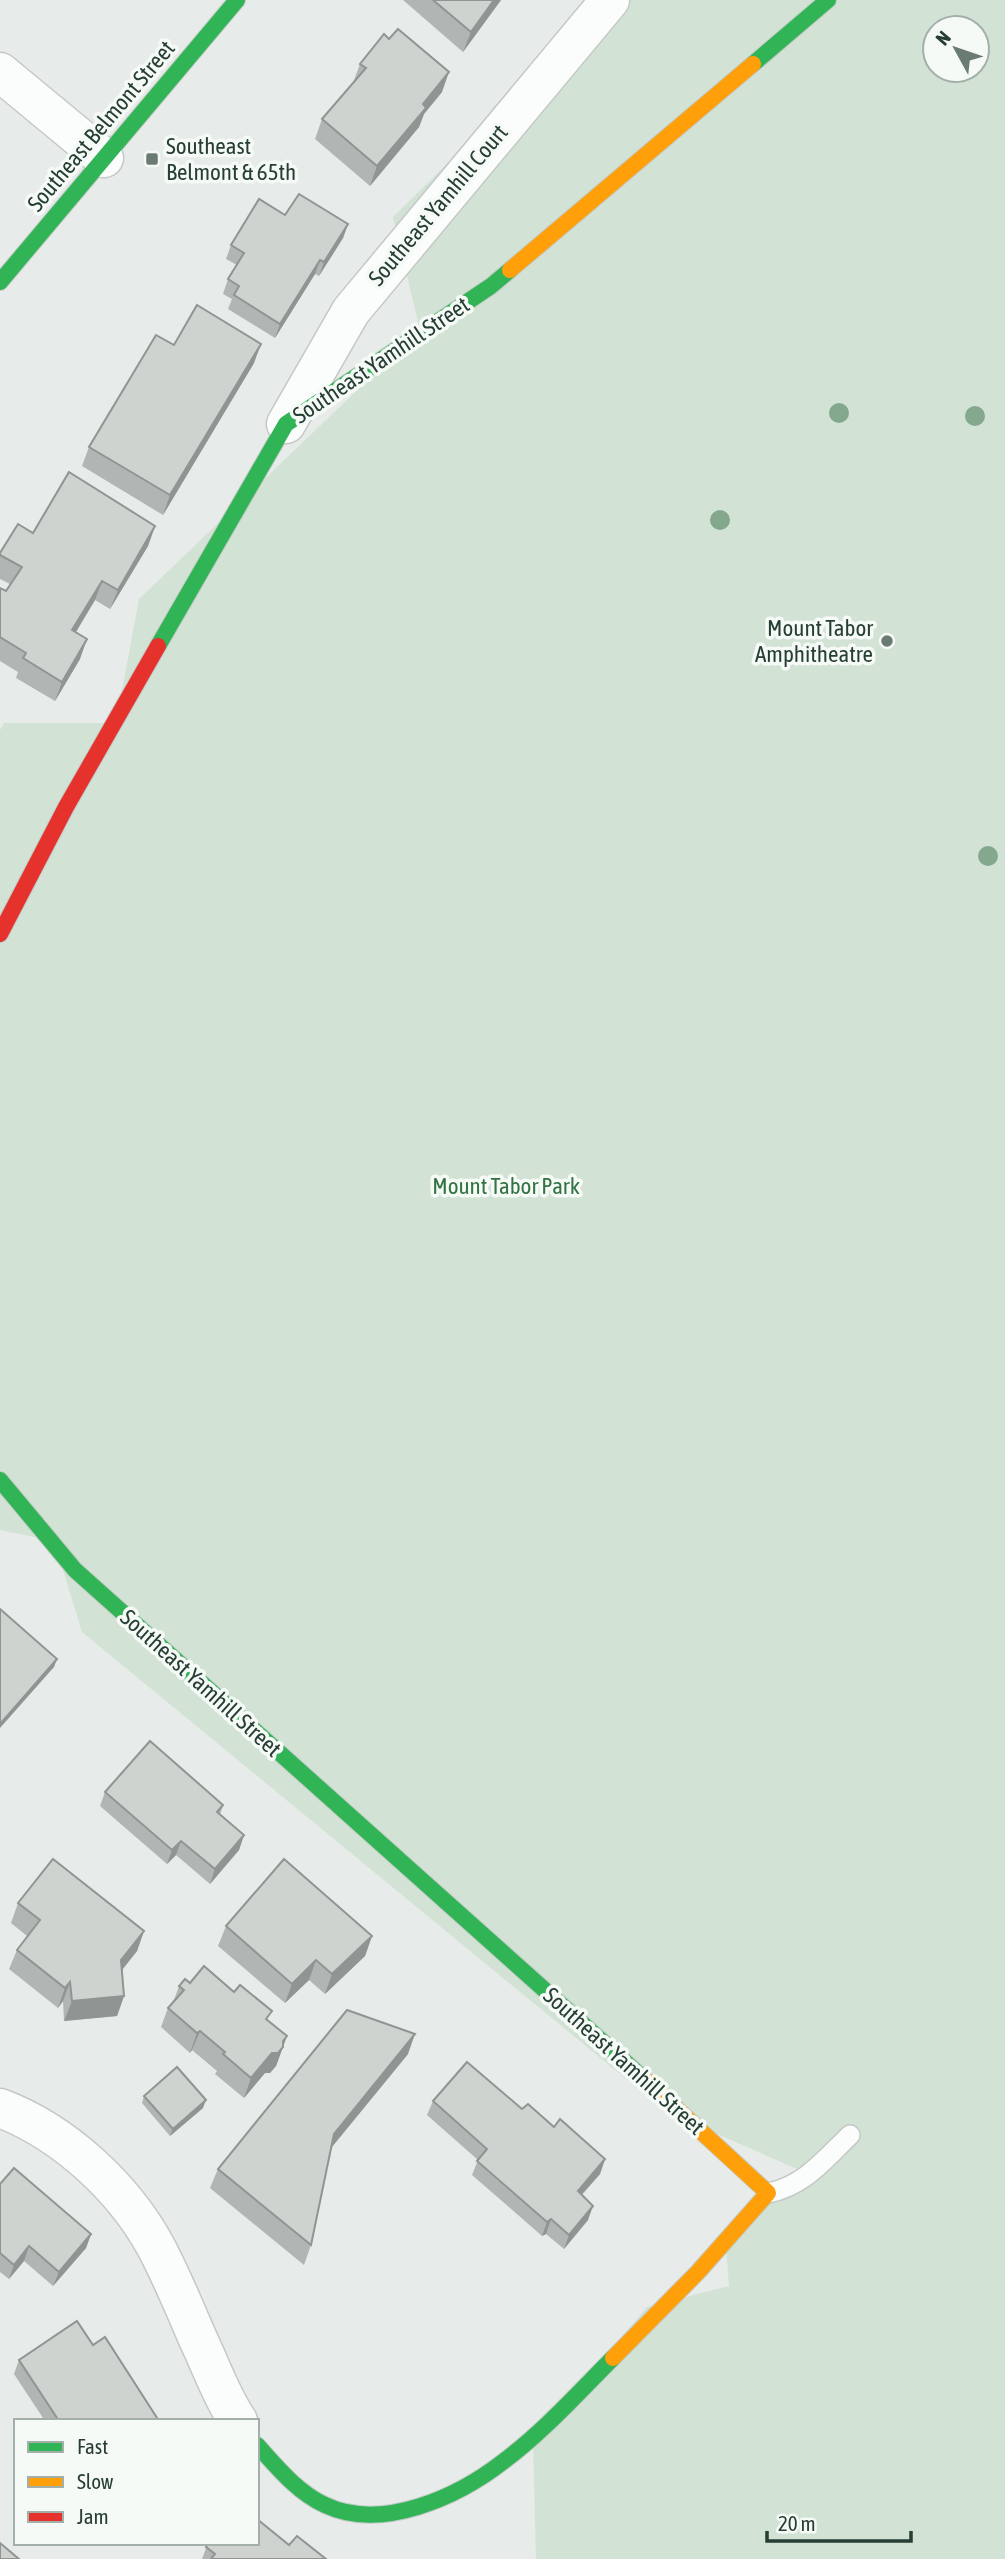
<svg xmlns="http://www.w3.org/2000/svg" width="1005" height="2559" font-family="'Asap Condensed',sans-serif">
<rect width="100%" height="100%" fill="#e7ebe9"/>
<path fill="#d2e3d5" fill-rule="evenodd" d="M613,0h392v2559h-469l-3,-118 114,-134 82,-21 -4,-53 81,-60 -141,-62 -583,-479 -28,-91 -54,-11v-800l4,-7h112l23,-124 281,-269 -27,-113zM935,28h42v42h-42z"/>
<g fill="none" stroke-linecap="round" stroke-linejoin="round">
<g stroke="#c4c8c6" stroke-width="22">
<path id="lane" d="M768,2193c36,-7 56,-33 82,-58"/>
</g>
<g stroke="#c4c8c6" stroke-width="41">
<g id="street">
<polyline points="0,72 104,158"/>
<polyline points="286,424 351,311 610,0"/>
<path d="M0,2108c64,24 124,80 156,139 16,30 29,62 42,92 13,27 23,57 40,82"/>
</g>
</g>
<g stroke="#c3c9c6" stroke-width="18">
<g id="fast">
<polyline points="753,64 828,0"/>
<polyline points="0,282 237,0"/>
<polyline points="158,646 286,424 491,286 510,270"/>
<polyline points="0,1480 75,1570 642,2077"/>
<path d="M257,2445c20,22 40,47 68,60 57,27 133,-8 179,-44 40,-30 74,-68 109,-103"/>
</g>
</g>
<g stroke="#c3c9c6" stroke-width="18">
<g id="slow">
<polyline points="510,270 753,64"/>
<polyline points="613,2358 698,2272 768,2193 642,2077"/>
</g>
</g>
<g stroke="#c3c9c6" stroke-width="18">
<polyline id="jam" points="0,934 66,807 158,646"/>
</g>
<use href="#lane" stroke="#fbfcfc" stroke-width="19"/>
<use href="#street" stroke="#fbfcfc" stroke-width="38"/>
<use href="#fast" stroke="#30b455" stroke-width="16"/>
<use href="#slow" stroke="#ff9f0a" stroke-width="16"/>
<use href="#jam" stroke="#e5322d" stroke-width="16"/>
</g>
<g fill="#84a88d">
<circle cx="839" cy="413" r="10"/>
<circle cx="975" cy="416" r="10"/>
<circle cx="720" cy="520" r="10"/>
<circle cx="988" cy="856" r="10"/>
</g>
<g fill="#b1b5b3">
<polygon points="403,0 501,0 463,52"/>
<polygon points="360,64 442,92 424,114 419,127 370,186 315,139 322,119 353,83"/>
<polygon points="285,215 348,224 343,238 319,276 315,274 275,338 228,309 232,299 223,294 228,279 237,265 226,259 231,245"/>
<polygon points="174,345 254,363 163,515 82,466 89,447"/>
<polygon points="155,526 148,546 110,609 95,600 76,632 80,659 55,701 16,678 18,672 0,661 0,588 6,591 10,584 0,579 0,553 33,533"/>
<polygon points="105,1792 223,1805 220,1815 244,1835 239,1850 210,1884 176,1855 167,1864 100,1806"/>
<polygon points="18,1903 144,1931 137,1951 122,1970 124,1996 117,2016 64,2021 63,2001 58,2008 9,1969 17,1950 27,1936 11,1923"/>
<polygon points="226,1926 372,1936 365,1956 325,1994 309,1980 285,2003 218,1946"/>
<polygon points="190,1983 269,2021 287,2036 276,2066 270,2073 265,2073 244,2098 215,2074 217,2071 192,2050 190,2053 161,2027 168,2008 174,2000 179,1986"/>
<polygon points="408,2054 331,2148 311,2245 304,2265 210,2188 218,2169"/>
<polygon points="144,2096 203,2108 170,2136 142,2103"/>
<polygon points="433,2101 522,2109 554,2127 605,2159 600,2174 582,2195 588,2220 564,2249 546,2234 542,2236 472,2175 478,2160 427,2115"/>
<polygon points="0,2184 91,2234 86,2248 53,2286 24,2261 9,2279 0,2272"/>
<polygon points="93,2345 159,2421 45,2421 14,2374 19,2360"/>
<polygon points="208,2543 257,2543 289,2545 326,2559 202,2559"/>
</g>
<g fill="#909492">
<polygon points="494,0 501,0 463,52 471,32"/>
<polygon points="449,72 442,92 424,114 419,127 370,186 377,166 423,104"/>
<polygon points="348,224 343,238 319,276 324,262"/>
<polygon points="320,260 315,274 275,338 280,324"/>
<polygon points="261,344 254,363 163,515 170,495"/>
<polygon points="155,526 148,546 110,609 118,590"/>
<polygon points="102,581 95,600 65,650 72,630"/>
<polygon points="87,639 80,659 55,701 62,682"/>
<polygon points="57,1659 54,1667 0,1728 0,1724"/>
<polygon points="244,1835 239,1850 210,1884 215,1869"/>
<polygon points="181,1841 176,1855 167,1864 172,1850"/>
<polygon points="144,1931 137,1951 114,1980 121,1960"/>
<polygon points="372,1936 365,1956 325,1994 332,1974"/>
<polygon points="316,1960 309,1980 285,2003 292,1984"/>
<polygon points="70,1982 63,2001 58,2008 65,1988"/>
<polygon points="124,1996 117,2016 64,2021 72,2001"/>
<polygon points="200,2031 192,2050 190,2053 197,2033"/>
<polygon points="415,2034 408,2054 327,2153 334,2134"/>
<polygon points="287,2036 276,2066 270,2073 265,2073 244,2098 251,2078"/>
<polygon points="206,2100 203,2108 170,2136 173,2129"/>
<polygon points="605,2159 600,2174 572,2205 578,2191"/>
<polygon points="593,2206 588,2220 564,2249 569,2235"/>
<polygon points="551,2219 546,2234 542,2236 547,2222"/>
<polygon points="91,2234 86,2248 53,2286 59,2272"/>
<polygon points="29,2246 24,2261 9,2279 14,2265"/>
</g>
<g fill="#ced3d0" stroke="#909492" stroke-width="2">
<polygon points="433,0 494,0 471,32"/>
<polygon points="398,29 449,72 423,104 426,108 377,166 322,119 366,68 360,64 384,34 389,39"/>
<polygon points="299,194 348,224 324,262 320,260 280,324 234,295 239,286 228,279 244,253 231,245 259,199 285,215"/>
<polygon points="197,305 261,344 170,495 89,447 156,335 174,345"/>
<polygon points="69,472 155,526 118,590 102,581 72,630 87,639 62,682 23,658 26,653 0,637 0,588 6,591 22,567 0,555 0,553 18,524 33,533"/>
<polygon points="0,1609 57,1659 0,1724"/>
<polygon points="150,1741 223,1805 217,1812 244,1835 215,1869 181,1841 172,1850 105,1792"/>
<polygon points="53,1859 144,1931 121,1960 124,1996 72,2001 70,1982 65,1988 17,1950 40,1920 18,1903"/>
<polygon points="284,1859 372,1936 332,1974 316,1960 292,1984 226,1926"/>
<polygon points="204,1966 234,1992 240,1985 272,2011 266,2019 287,2036 283,2041 283,2047 278,2053 272,2053 251,2078 223,2054 225,2052 200,2031 197,2033 168,2008 184,1990 179,1986 185,1979 190,1983"/>
<polygon points="347,2010 415,2034 334,2134 311,2245 218,2169"/>
<polygon points="467,2062 522,2109 528,2104 554,2127 560,2119 605,2159 578,2191 593,2206 569,2235 551,2219 547,2222 477,2161 487,2149 433,2101"/>
<polygon points="177,2067 206,2100 173,2129 144,2096"/>
<polygon points="14,2168 91,2234 59,2272 29,2246 14,2265 0,2253 0,2184"/>
<polygon points="77,2321 93,2345 105,2337 159,2421 59,2421 19,2360"/>
<polygon points="257,2519 289,2545 297,2536 326,2559 211,2559 215,2554 206,2547 209,2543 257,2543"/>
<polygon points="0,2543 19,2559 0,2559"/>
</g>
<g fill="#6a7b73" stroke="#f6faf7" stroke-width="2.5">
<rect x="145" y="152" width="14" height="14" rx="3.5"/>
<circle cx="887" cy="641" r="7"/>
</g>
<g text-anchor="middle" dominant-baseline="central" stroke-width="7" stroke-linejoin="round" paint-order="stroke">
<g font-size="23" fill="#263e34" stroke="#f6faf7">
<text transform="translate(101 126) rotate(-50)">Southeast Belmont Street</text>
<text transform="translate(438 205) rotate(-50)">Southeast Yamhill Court</text>
<text transform="translate(381 360) rotate(-34)">Southeast Yamhill Street</text>
<text transform="translate(201 1683) rotate(42)">Southeast Yamhill Street</text>
<text transform="translate(624 2061) rotate(42)">Southeast Yamhill Street</text>
</g>
<g font-size="23" fill="#263e34" stroke="#f6faf7" text-anchor="start">
<text x="166" y="146">Southeast<tspan x="166" dy="26">Belmont &amp; 65th</tspan></text>
<text x="873" y="628" text-anchor="end">Mount Tabor<tspan x="873" dy="26">Amphitheatre</tspan></text>
</g>
<g font-size="23" fill="#337242" stroke="#f6faf7">
<text x="506" y="1186">Mount Tabor Park</text>
</g>
</g>
<rect x="14" y="2419" width="245" height="126" fill="#f6faf7" stroke="#a3afa9" stroke-width="2"/>
<rect x="28" y="2442" width="35" height="10" fill="#30b455" stroke="#a3afa9" stroke-width="2"/>
<text x="77" y="2454" font-size="21" fill="#263e34">Fast</text>
<rect x="28" y="2477" width="35" height="10" fill="#ff9f0a" stroke="#a3afa9" stroke-width="2"/>
<text x="77" y="2489" font-size="21" fill="#263e34">Slow</text>
<rect x="28" y="2512" width="35" height="10" fill="#e5322d" stroke="#a3afa9" stroke-width="2"/>
<text x="77" y="2524" font-size="21" fill="#263e34">Jam</text>
<g transform="translate(956 49) rotate(310)"><circle r="33" fill="#f6faf7" stroke="#a3afa9" stroke-width="2"/>
<path d="M0-5L12 26L0 18L-12 26Z" fill="#6a7b73"/>
<text y="-10" font-size="19" font-weight="bold" text-anchor="middle" fill="#263e34">N</text>
</g>
<path d="M767 2531v10h144v-10" fill="none" stroke="#263e34" stroke-width="3.5"/>
<text x="778" y="2531" font-size="21" fill="#263e34" stroke="#f6faf7" stroke-width="5" paint-order="stroke">20 m</text>
</svg>
